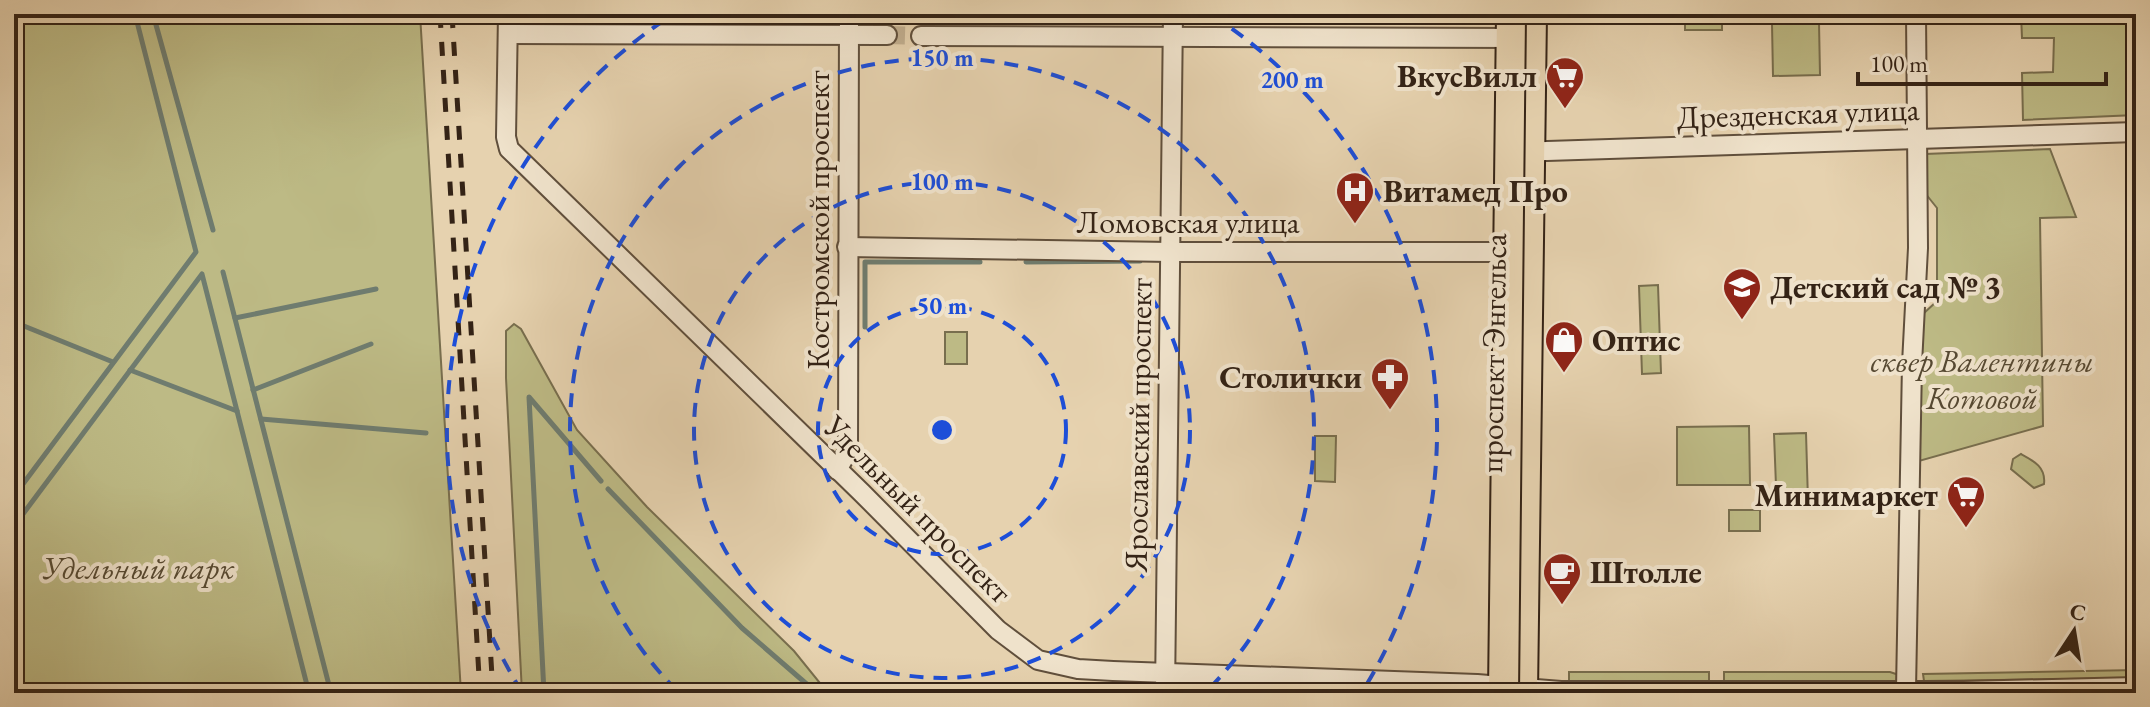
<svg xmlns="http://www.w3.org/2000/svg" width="2150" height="707" font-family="'EB Garamond',serif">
<rect width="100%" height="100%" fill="#e6d2af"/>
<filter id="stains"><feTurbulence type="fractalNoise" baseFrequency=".0025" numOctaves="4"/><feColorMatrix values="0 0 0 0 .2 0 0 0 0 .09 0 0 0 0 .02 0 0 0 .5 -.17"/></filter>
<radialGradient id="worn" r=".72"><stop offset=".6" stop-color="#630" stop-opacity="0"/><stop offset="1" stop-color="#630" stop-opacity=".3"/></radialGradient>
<g fill="#bdba85" stroke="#786e4e" stroke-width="2">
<polygon points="14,14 420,14 461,693 14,693"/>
<rect x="1685" y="14" width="37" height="16"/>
<polygon points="2021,14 2136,14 2136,115 2023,120 2022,73 2053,72 2054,38 2022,38"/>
<polygon points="1819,23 1820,75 1773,76 1772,24"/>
<polygon points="2050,149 2076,217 2040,218 2043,426 1919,461 1923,314 1937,301 1937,208 1925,193 1925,154"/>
<polygon points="1658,285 1661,373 1642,374 1639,286"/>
<polygon points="514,324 521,329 577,430 647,507 794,651 828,693 522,693 506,378 506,331"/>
<rect x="945" y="332" width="22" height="32"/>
<polygon points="1749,426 1750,485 1677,485 1677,427"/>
<polygon points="1806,433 1808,501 1776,486 1774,434"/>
<polygon points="1315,436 1336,436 1335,482 1315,481"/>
<path d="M2021,454c13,7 25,13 23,30l-10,4 -23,-19 2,-10z"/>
<rect x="1729" y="510" width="31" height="21"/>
<polygon points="2136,670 2136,678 1924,681 1923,674"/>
<rect x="1569" y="672" width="140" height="9"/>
<polygon points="1724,672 1890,672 1899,675 1898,682 1724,682"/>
</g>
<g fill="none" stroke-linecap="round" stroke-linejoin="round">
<g stroke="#6f7c6f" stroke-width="5">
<polyline points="153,14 213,230"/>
<polyline points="1026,262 1140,261"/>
<polyline points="223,272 331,693"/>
<polyline points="235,318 376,289"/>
<polyline points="14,322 113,362"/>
<polyline points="865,327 865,262 980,262"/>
<polyline points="130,370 237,411"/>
<polyline points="253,390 371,344"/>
<polyline points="261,419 426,433"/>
<polyline points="608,489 742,628 817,693"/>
<polyline points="14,496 196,252 135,14"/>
<polyline points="14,526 202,274 309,693"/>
<polyline points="544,693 529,397 601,481"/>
</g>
<polyline stroke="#c2af90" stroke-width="18" stroke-dasharray="18 9" stroke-linecap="butt" points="887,35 921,36"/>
<g stroke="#604f3c" stroke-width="22">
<g id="minor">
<polyline points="508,14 506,137 509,149 862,493 998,630 1038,660 1078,669 1113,671 1477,684 1561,691 1964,691 2136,687"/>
<polyline points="508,34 887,35"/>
<polyline points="921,36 1520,38"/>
<polyline points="1519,152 2136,132"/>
<polyline points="847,247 1170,252 1516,252"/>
<polyline points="837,470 848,451 849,14"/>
<polyline points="1906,690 1912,364 1918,248 1916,14"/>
<polyline points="1165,693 1173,14"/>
</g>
</g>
<g stroke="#342316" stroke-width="32">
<g id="primary">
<polyline points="1503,693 1511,14"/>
<polyline points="1523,693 1532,14"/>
</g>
</g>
<use href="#minor" stroke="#efe2cb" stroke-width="18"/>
<use href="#primary" stroke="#e6d2af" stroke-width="28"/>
<polyline stroke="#342316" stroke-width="2" points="1519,693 1526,14"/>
<g stroke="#342316" stroke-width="5" stroke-dasharray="14 14" stroke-linecap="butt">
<polyline points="440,14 480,693"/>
<polyline points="452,14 493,693"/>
</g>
</g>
<g fill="none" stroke="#1d4ed8" stroke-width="4" stroke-dasharray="14 10">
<circle cx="942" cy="430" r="124"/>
<circle cx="942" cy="430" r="248"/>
<path d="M677 691A372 372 0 1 1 1207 691"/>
<path d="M522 692A495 495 0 0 1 672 15M1212 15A495 495 0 0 1 1362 692"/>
</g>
<defs>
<g id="supermarket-pin" transform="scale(2)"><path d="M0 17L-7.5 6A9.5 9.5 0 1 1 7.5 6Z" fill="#8f2418" stroke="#efe2cb"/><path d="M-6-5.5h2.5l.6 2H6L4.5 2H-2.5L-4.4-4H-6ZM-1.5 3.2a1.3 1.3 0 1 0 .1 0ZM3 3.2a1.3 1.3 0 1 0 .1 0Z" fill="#fff"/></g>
<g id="hospital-pin" transform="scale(2)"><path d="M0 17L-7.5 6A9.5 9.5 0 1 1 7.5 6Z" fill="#8f2418" stroke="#efe2cb"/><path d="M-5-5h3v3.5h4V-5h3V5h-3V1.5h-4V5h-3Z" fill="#fff"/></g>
<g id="school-pin" transform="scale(2)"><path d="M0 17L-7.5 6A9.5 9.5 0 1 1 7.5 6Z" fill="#8f2418" stroke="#efe2cb"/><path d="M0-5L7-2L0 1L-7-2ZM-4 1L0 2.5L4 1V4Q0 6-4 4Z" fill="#fff"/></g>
<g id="shop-pin" transform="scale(2)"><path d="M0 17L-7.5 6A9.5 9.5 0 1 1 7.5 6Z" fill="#8f2418" stroke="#efe2cb"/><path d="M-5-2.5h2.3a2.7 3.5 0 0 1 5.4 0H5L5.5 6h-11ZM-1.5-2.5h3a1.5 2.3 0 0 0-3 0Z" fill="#fff"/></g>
<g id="pharmacy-pin" transform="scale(2)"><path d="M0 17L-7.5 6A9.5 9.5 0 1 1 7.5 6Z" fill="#8f2418" stroke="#efe2cb"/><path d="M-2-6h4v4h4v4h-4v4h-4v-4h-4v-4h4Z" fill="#fff"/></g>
<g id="cafe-pin" transform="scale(2)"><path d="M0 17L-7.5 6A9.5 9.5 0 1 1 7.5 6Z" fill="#8f2418" stroke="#efe2cb"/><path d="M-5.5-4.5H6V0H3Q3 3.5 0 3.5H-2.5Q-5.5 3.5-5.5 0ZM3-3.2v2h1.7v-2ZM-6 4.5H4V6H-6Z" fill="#fff"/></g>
</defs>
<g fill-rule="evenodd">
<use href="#supermarket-pin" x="1565" y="76"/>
<use href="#hospital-pin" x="1355" y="191"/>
<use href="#school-pin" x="1742" y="287"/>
<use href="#shop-pin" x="1564" y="340"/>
<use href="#pharmacy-pin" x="1390" y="377"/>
<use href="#supermarket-pin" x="1966" y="495"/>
<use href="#cafe-pin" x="1562" y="572"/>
</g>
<g text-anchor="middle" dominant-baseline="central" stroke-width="8" stroke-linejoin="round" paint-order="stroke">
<g font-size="32" font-weight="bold" fill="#342316" stroke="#efe2cb" text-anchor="start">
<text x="1537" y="76" text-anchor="end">ВкусВилл</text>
<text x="1383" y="191">Витамед Про</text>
<text x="1770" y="287">Детский сад № 3</text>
<text x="1592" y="340">Оптис</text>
<text x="1362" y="377" text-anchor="end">Столички</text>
<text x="1938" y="495" text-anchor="end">Минимаркет</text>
<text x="1590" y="572">Штолле</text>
</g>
<g font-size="32" fill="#342316" stroke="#efe2cb">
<text transform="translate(1798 113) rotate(-2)">Дрезденская улица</text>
<text transform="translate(818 220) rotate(-90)">Костромской проспект</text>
<text x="1188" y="222">Ломовская улица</text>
<text transform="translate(1493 353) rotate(-89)">проспект Энгельса</text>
<text transform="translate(1138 425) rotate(-89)">Ярославский проспект</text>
<text transform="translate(918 509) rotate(45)">Удельный проспект</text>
</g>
<g font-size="32" font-style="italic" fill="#564932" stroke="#efe2cb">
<text x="1982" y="361">сквер Валентины<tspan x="1982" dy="37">Котовой</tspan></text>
<text x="138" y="568">Удельный парк</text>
</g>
</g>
<circle cx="942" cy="430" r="12" fill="#1d4ed8" stroke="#efe2cb" stroke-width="4"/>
<g font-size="24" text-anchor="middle" font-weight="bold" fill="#1d4ed8" stroke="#efe2cb" stroke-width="8" stroke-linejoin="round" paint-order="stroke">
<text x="942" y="66">150 m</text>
<text x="1292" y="88">200 m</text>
<text x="942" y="190">100 m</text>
<text x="942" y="314">50 m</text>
</g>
<rect width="2150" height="707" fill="none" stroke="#e6d2af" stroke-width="48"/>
<rect x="16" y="16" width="2118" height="675" fill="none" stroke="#342316" stroke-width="4"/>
<rect x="24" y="24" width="2102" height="659" fill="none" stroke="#342316" stroke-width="2"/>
<g transform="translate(2074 631) rotate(12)" stroke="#efe2cb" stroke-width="6" paint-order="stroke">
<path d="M0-6L14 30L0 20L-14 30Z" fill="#342316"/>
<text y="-12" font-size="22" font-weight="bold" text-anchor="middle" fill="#342316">С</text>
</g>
<path d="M1858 72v12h248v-12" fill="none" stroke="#342316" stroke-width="4"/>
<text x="1870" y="72" font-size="24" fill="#342316" stroke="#efe2cb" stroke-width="6" paint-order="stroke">100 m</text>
<rect width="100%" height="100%" filter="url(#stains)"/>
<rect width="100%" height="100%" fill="url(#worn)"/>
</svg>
